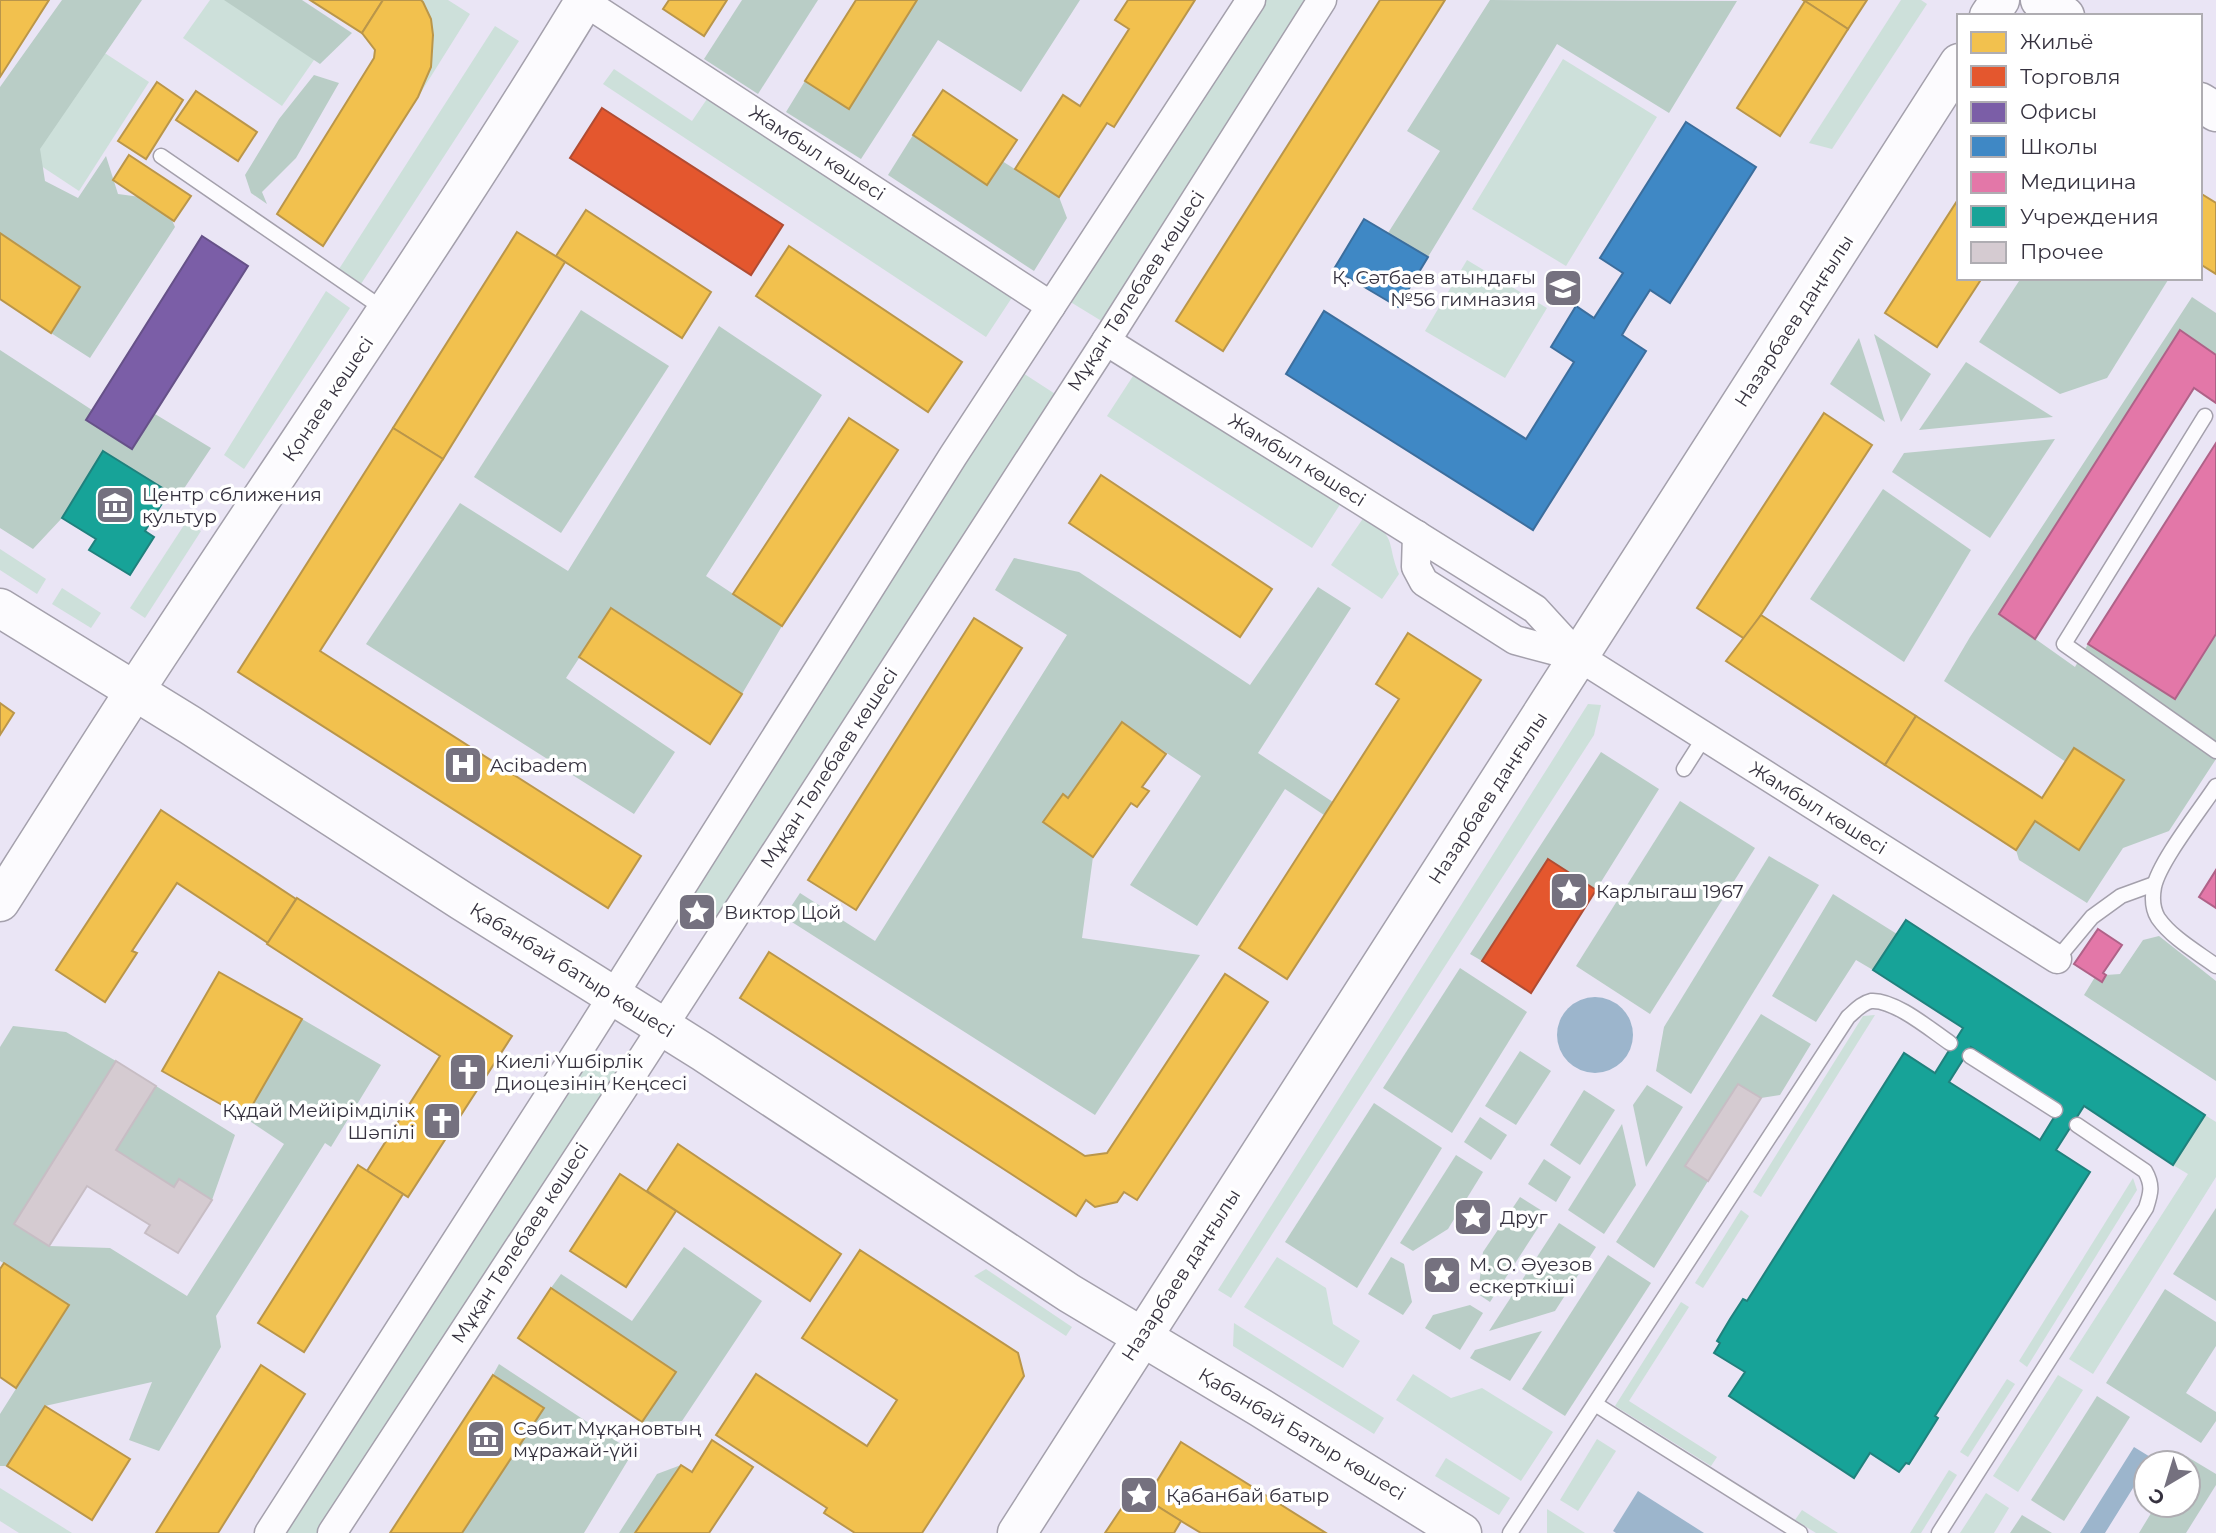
<svg xmlns="http://www.w3.org/2000/svg" width="2216" height="1533" font-family="Montserrat,sans-serif">
<rect width="100%" height="100%" fill="#eae5f5"/>
<g fill="#cde0da">
<polygon points="210,0 256,0 323,47 282,106 183,38"/>
<path d="M421,0h27l22,14 -52,83c16,-30 23,-67 3,-97z"/>
<polygon points="1251,0 1321,0 1113,328 1059,295"/>
<polygon points="1901,0 1921,0 1927,4 1832,149 1809,143"/>
<polygon points="495,26 519,41 361,284 339,269"/>
<polygon points="94,46 149,82 79,191 23,154"/>
<polygon points="1563,59 1657,117 1566,266 1472,209"/>
<polygon points="614,69 692,121 709,96 1013,296 986,337 603,84"/>
<polygon points="1467,260 1547,308 1505,378 1425,331"/>
<polygon points="326,291 350,308 244,469 224,455"/>
<polygon points="1012,366 1066,401 727,927 678,891"/>
<polygon points="1133,376 1341,503 1312,548 1107,416"/>
<path d="M1364,517c34,20 22,25 35,57l-17,25 -51,-34z"/>
<polygon points="186,522 201,531 145,618 130,608"/>
<polygon points="0,549 46,579 37,594 0,570"/>
<polygon points="62,588 101,613 91,628 52,604"/>
<polygon points="1588,704 1601,705 1594,735 1231,1298 1218,1290"/>
<polygon points="1875,1015 1761,1197 1753,1192 1863,1016"/>
<polygon points="581,1046 629,1079 332,1533 269,1533"/>
<polygon points="2205,1115 2216,1122 2216,1177 2093,1374 2069,1359 2188,1174 2173,1165"/>
<polygon points="2133,1178 2137,1190 2027,1367 2019,1361"/>
<polygon points="1741,1210 1749,1216 1703,1288 1695,1283"/>
<polygon points="1277,1257 1326,1288 1333,1324 1360,1341 1343,1368 1244,1307"/>
<polygon points="986,1269 1072,1327 1066,1336 974,1276"/>
<polygon points="1681,1302 1689,1307 1629,1401 1717,1457 1711,1466 1615,1406"/>
<polygon points="1234,1323 1384,1418 1374,1434 1233,1346"/>
<polygon points="1413,1374 1451,1398 1482,1388 1553,1432 1521,1481 1396,1400"/>
<polygon points="2058,1375 2083,1390 2018,1492 1993,1476"/>
<polygon points="2007,1379 2015,1384 1968,1457 1960,1452"/>
<polygon points="1597,1439 1616,1451 1578,1511 1560,1500"/>
<polygon points="1446,1458 1510,1498 1499,1515 1435,1476"/>
<polygon points="1949,1470 1957,1475 1921,1533 1910,1533"/>
<polygon points="0,1488 72,1533 19,1533 0,1521"/>
<polygon points="1986,1493 2009,1508 1994,1533 1960,1533"/>
<polygon points="1547,1509 1585,1533 1547,1533"/>
<polygon points="1802,1510 1838,1533 1816,1533 1795,1520"/>
</g>
<g fill="#b9cdc6">
<polygon points="62,0 142,0 40,149 45,181 78,198 106,156 118,194 163,200 175,227 90,358 51,333 79,286 0,233 0,87"/>
<polygon points="224,0 302,0 352,33 320,64"/>
<polygon points="742,0 818,0 758,94 704,59"/>
<polygon points="917,0 1080,0 1021,92 938,40 861,159 786,112 805,81 849,108"/>
<polygon points="1490,0 1737,1 1669,113 1557,44 1428,257 1388,233 1440,151 1407,131"/>
<polygon points="314,75 339,83 296,158 262,192 267,204 251,193 245,175 279,119"/>
<polygon points="913,135 987,185 1002,161 1059,197 1067,218 1034,271 888,175"/>
<polygon points="2021,278 2166,278 2168,280 2107,378 2060,394 1979,342"/>
<polygon points="2192,297 2216,313 2216,355 2000,614 2075,667 2088,644 2216,634 2216,759 2169,831 2123,848 2087,903 2019,860 2016,850 2035,821 2078,849 2066,762 1944,681 1970,637"/>
<polygon points="581,310 669,366 561,533 474,477"/>
<polygon points="719,326 822,395 706,576 782,626 742,694 612,608 566,678 675,752 634,814 366,644 460,503 568,571"/>
<polygon points="1874,334 1931,374 1901,422"/>
<polygon points="1859,338 1885,422 1830,384"/>
<polygon points="0,350 92,410 86,420 132,449 155,414 211,448 181,493 169,492 103,451 62,518 33,549 0,528"/>
<polygon points="1966,362 2053,417 1919,430"/>
<polygon points="2055,439 1990,538 1892,472 1904,453"/>
<polygon points="1883,489 1971,550 1904,662 1810,599"/>
<polygon points="1014,558 1079,572 1250,685 1318,587 1351,608 1258,753 1333,802 1324,815 1285,789 1197,926 1130,885 1201,776 1122,723 1068,798 1062,795 1044,821 1093,857 1082,938 1200,955 1095,1115 784,917 800,893 875,941 1067,635 995,590"/>
<polygon points="1601,752 1659,789 1596,890 1548,859 1482,961 1470,954"/>
<polygon points="1680,801 1755,848 1650,1014 1576,966"/>
<polygon points="1769,856 1819,885 1691,1094 1656,1071 1664,1027"/>
<polygon points="1833,894 1897,934 1873,970 1856,960 1816,1022 1772,996"/>
<polygon points="2159,936 2216,981 2216,1081 2084,995 2095,977 2102,982 2106,975 2120,974 2143,940"/>
<polygon points="1460,968 1527,1012 1452,1133 1383,1088"/>
<polygon points="1761,1014 1811,1044 1780,1095 1761,1098 1738,1084 1685,1166 1708,1181 1654,1268 1616,1242"/>
<polygon points="302,1019 381,1065 331,1147 325,1143 216,1316 221,1347 159,1451 129,1440 152,1382 45,1406 7,1466 0,1466 0,1414 69,1305 0,1261 0,1047 13,1026 66,1032 116,1061 14,1224 49,1246 110,1248 187,1296 284,1144 245,1118"/>
<polygon points="1520,1051 1551,1071 1516,1125 1485,1106"/>
<polygon points="1647,1085 1683,1107 1646,1167 1633,1105"/>
<polygon points="156,1086 235,1135 212,1200 179,1179 174,1187 116,1150"/>
<polygon points="1584,1090 1615,1110 1580,1165 1550,1145"/>
<polygon points="1374,1103 1442,1148 1357,1288 1285,1242"/>
<polygon points="1480,1117 1507,1135 1491,1160 1464,1142"/>
<polygon points="1622,1124 1636,1185 1604,1234 1568,1210"/>
<polygon points="1456,1155 1483,1172 1448,1229 1413,1251 1400,1243"/>
<polygon points="1544,1159 1571,1177 1556,1202 1528,1184"/>
<polygon points="1520,1197 1547,1214 1490,1302 1478,1294 1483,1252"/>
<polygon points="2216,1208 2216,1301 2173,1274"/>
<polygon points="1559,1223 1596,1247 1555,1311 1489,1331"/>
<polygon points="684,1247 762,1301 682,1421 642,1422 675,1372 551,1288 561,1274 632,1321"/>
<polygon points="1608,1255 1651,1283 1565,1416 1522,1389"/>
<polygon points="1391,1257 1404,1264 1412,1302 1403,1315 1368,1294"/>
<polygon points="2165,1289 2216,1322 2216,1346 2186,1393 2216,1412 2216,1421 2201,1443 2106,1383"/>
<polygon points="1470,1305 1483,1313 1460,1350 1425,1328 1433,1315"/>
<polygon points="1542,1331 1510,1381 1470,1358 1475,1350"/>
<polygon points="499,1364 633,1452 584,1533 462,1533 544,1408 493,1375"/>
<polygon points="2097,1396 2130,1417 2064,1521 2031,1500"/>
<polygon points="2186,1456 2216,1474 2216,1485 2186,1533 2139,1533 2156,1505 2188,1505 2188,1463 2182,1463"/>
<polygon points="681,1465 635,1533 619,1533 657,1474"/>
<polygon points="2022,1515 2052,1533 2010,1533"/>
</g>
<g fill="#9cb5cc">
<circle cx="1595" cy="1035" r="38"/>
<polygon points="2134,1447 2160,1463 2146,1463 2146,1484 2138,1480 2105,1533 2080,1533"/>
<polygon points="1638,1491 1704,1533 1616,1533 1613,1531"/>
</g>
<g fill="#f2c14e" stroke="#ba964a" stroke-width="2">
<polygon points="0,0 49,0 0,77"/>
<polygon points="310,0 383,0 362,33"/>
<polygon points="383,0 421,0 423,2 431,19 433,35 431,67 418,97 323,246 277,214 374,58 375,50 362,33"/>
<polygon points="669,0 727,0 704,36 663,9"/>
<polygon points="856,0 917,0 849,109 805,81"/>
<polygon points="1128,0 1195,0 1114,127 1107,123 1059,197 1015,169 1063,95 1080,106 1129,29 1115,20"/>
<polygon points="1380,0 1445,0 1223,351 1176,321"/>
<polygon points="1803,0 1867,0 1848,29"/>
<polygon points="1805,1 1848,29 1780,136 1737,108"/>
<polygon points="157,82 183,100 146,159 118,141"/>
<polygon points="943,90 1017,140 987,185 913,135"/>
<polygon points="196,91 257,132 238,161 176,120"/>
<polygon points="129,155 191,196 174,221 113,180"/>
<polygon points="2200,193 2216,203 2216,274 2200,264"/>
<polygon points="1959,198 1959,278 1982,278 1937,347 1885,313"/>
<polygon points="586,210 711,292 682,338 556,256"/>
<polygon points="517,232 565,262 443,459 393,428"/>
<polygon points="0,233 80,287 51,333 0,299"/>
<polygon points="789,246 962,362 928,412 756,296"/>
<polygon points="1824,413 1872,445 1745,639 1697,608"/>
<polygon points="849,418 898,450 782,626 733,594"/>
<polygon points="393,428 443,459 320,651 641,856 608,908 238,672"/>
<polygon points="1101,475 1272,589 1240,637 1069,523"/>
<polygon points="611,608 742,694 710,744 579,657"/>
<polygon points="1761,615 1916,716 1885,765 1726,661"/>
<polygon points="974,618 1022,648 856,910 808,880"/>
<polygon points="1408,633 1481,680 1287,979 1239,948 1399,699 1376,684"/>
<polygon points="0,703 14,713 0,735"/>
<polygon points="1916,716 2042,798 2074,748 2124,780 2079,850 2035,821 2016,850 1885,765"/>
<polygon points="1122,722 1166,754 1142,787 1149,791 1137,807 1131,803 1093,857 1043,822 1063,794 1068,798"/>
<polygon points="161,810 296,899 268,943 177,883 132,951 137,953 105,1002 56,970"/>
<polygon points="297,898 512,1036 408,1197 367,1171 440,1056 267,944"/>
<polygon points="769,952 1085,1156 1107,1153 1225,974 1268,1002 1137,1200 1124,1192 1117,1202 1095,1207 1086,1200 1076,1216 740,998"/>
<polygon points="219,972 302,1019 245,1118 162,1071"/>
<polygon points="678,1144 841,1254 810,1301 647,1191"/>
<polygon points="358,1165 403,1194 304,1352 258,1323"/>
<polygon points="620,1174 676,1211 626,1287 570,1251"/>
<polygon points="860,1250 1018,1353 1024,1376 922,1533 855,1533 824,1513 827,1508 716,1435 756,1374 867,1446 897,1400 802,1338"/>
<polygon points="4,1263 69,1305 16,1388 0,1377 0,1269"/>
<polygon points="551,1288 676,1372 642,1422 518,1338"/>
<polygon points="261,1365 305,1394 218,1533 156,1533"/>
<polygon points="493,1375 544,1408 462,1533 390,1533"/>
<polygon points="45,1406 130,1459 92,1520 7,1466"/>
<polygon points="712,1440 753,1467 709,1533 635,1533 681,1465 692,1472"/>
<polygon points="1181,1442 1326,1533 1201,1533 1181,1521 1146,1499"/>
<polygon points="1133,1491 1181,1521 1174,1533 1105,1533"/>
</g>
<g fill="#e4572e" stroke="#b04c33" stroke-width="2">
<polygon points="602,108 783,225 751,275 570,158"/>
<polygon points="1548,859 1596,890 1531,993 1482,961"/>
</g>
<polygon fill="#7b5ea7" stroke="#665188" stroke-width="2" points="202,236 248,266 132,449 86,420"/>
<g fill="#3f88c5" stroke="#3c6e9d" stroke-width="2">
<polygon points="1686,122 1756,167 1670,303 1650,290 1629,323 1622,335 1646,351 1533,530 1286,374 1324,311 1526,439 1574,362 1551,347 1576,306 1594,318 1623,273 1600,258"/>
<polygon points="1364,219 1428,257 1398,307 1334,269"/>
</g>
<g fill="#e377a8" stroke="#af6288" stroke-width="2">
<polygon points="2180,330 2216,355 2216,403 2194,388 2035,639 1999,614"/>
<polygon points="2216,443 2216,634 2175,699 2088,644"/>
<polygon points="2216,870 2216,908 2199,897"/>
<polygon points="2098,929 2122,945 2103,973 2106,975 2102,982 2074,964"/>
</g>
<g fill="#17a398" stroke="#20817d" stroke-width="2" fill-rule="evenodd">
<polygon points="103,451 169,492 145,531 154,537 130,575 89,550 96,539 62,518"/>
<path d="M1906,920l299,195 -32,50 -89,-59 -28,44 34,22 -155,244 3,2 -15,24 -14,22 -3,-1 -7,9 -29,-19 -16,25 -125,-82 16,-24 -31,-19 6,-10 -3,-2 13,-22 13,-20 4,2 157,-248 31,20 28,-45 -90,-58zM1971,1047l90,59 -21,34 -91,-58z"/>
</g>
<g fill="#d5cbd1" stroke="#c7bdc4" stroke-width="2">
<polygon points="116,1061 156,1086 116,1150 174,1187 179,1179 212,1200 178,1253 145,1233 150,1225 87,1186 49,1246 14,1224"/>
<polygon points="1738,1084 1761,1098 1708,1181 1685,1166"/>
</g>
<g fill="none" stroke-linecap="round" stroke-linejoin="round">
<g stroke="#a4a0ac" stroke-width="17">
<g id="lane">
<polyline points="161,156 385,310"/>
<polyline points="2205,416 2064,644 2216,751"/>
<polyline points="1684,769 1705,736"/>
<path d="M2216,786c-15,23 -57,76 -62,101 -2,11 -2,21 4,31 14,20 39,34 58,48"/>
<polyline points="2057,959 2092,917 2121,896 2154,884"/>
<polyline points="1970,1056 2055,1110"/>
<polyline points="1595,1404 1800,1533"/>
<path d="M1510,1533l338,-516c7,-6 14,-14 23,-16 23,-2 60,29 79,42"/>
<path d="M1939,1533l207,-325c5,-15 7,-23 -1,-37l-68,-46"/>
</g>
</g>
<g stroke="#a4a0ac" stroke-width="31">
<g id="street">
<polyline points="582,0 1051,306"/>
<polyline points="1106,341 1535,609 1579,657 2057,959"/>
<polyline points="1417,535 1416,567 1424,582 1515,640 1579,657"/>
<polyline points="269,1533 587,1037 953,456 1251,0"/>
<polyline points="332,1533 629,1079 1106,341 1322,0"/>
</g>
</g>
<g stroke="#a4a0ac" stroke-width="41">
<g id="secondary">
<polyline points="2040,0 2065,16"/>
<polyline points="1989,16 2000,0"/>
<polyline points="2200,102 2216,112"/>
<polyline points="0,608 190,725 462,901 703,1052 1069,1293 1261,1408 1462,1533"/>
<path d="M0,902c55,-86 109,-173 166,-259 140,-214 286,-424 419,-643"/>
<polyline points="1017,1533 1959,63"/>
</g>
</g>
<use href="#lane" stroke="#fcfbfe" stroke-width="14"/>
<use href="#street" stroke="#fcfbfe" stroke-width="28"/>
<use href="#secondary" stroke="#fcfbfe" stroke-width="38"/>
</g>
<defs>
<g id="school-square" transform="scale(2.0125)"><rect x="-9" y="-9" width="18" height="18" rx="4" fill="#75717f" stroke="#fff"/><path d="M0-5L7-2L0 1L-7-2ZM-4 1L0 2.5L4 1V4Q0 6-4 4Z" fill="#fff"/></g>
<g id="museum-square" transform="scale(2.0125)"><rect x="-9" y="-9" width="18" height="18" rx="4" fill="#75717f" stroke="#fff"/><path d="M0-6L6-3V-2H-6V-3ZM-5-1h2V3h-2ZM-1-1h2V3h-2ZM3-1h2V3H3ZM-6 4H6V6H-6Z" fill="#fff"/></g>
<g id="hospital-square" transform="scale(2.0125)"><rect x="-9" y="-9" width="18" height="18" rx="4" fill="#75717f" stroke="#fff"/><path d="M-5-5h3v3.5h4V-5h3V5h-3V1.5h-4V5h-3Z" fill="#fff"/></g>
<g id="sight-square" transform="scale(2.0125)"><rect x="-9" y="-9" width="18" height="18" rx="4" fill="#75717f" stroke="#fff"/><path d="M0-6L1.8-2.2L6-1.7L2.9 1.2L3.7 5.4L0 3.3L-3.7 5.4L-2.9 1.2L-6-1.7L-1.8-2.2Z" fill="#fff"/></g>
<g id="church-square" transform="scale(2.0125)"><rect x="-9" y="-9" width="18" height="18" rx="4" fill="#75717f" stroke="#fff"/><path d="M-1.2-6h2.4v3.5h3.3v2.4h-3.3V6h-2.4V-.1h-3.3v-2.4h3.3Z" fill="#fff"/></g>
</defs>
<g fill-rule="evenodd">
<use href="#school-square" x="1563" y="288"/>
<use href="#museum-square" x="115" y="505"/>
<use href="#hospital-square" x="463" y="765"/>
<use href="#sight-square" x="1569" y="891"/>
<use href="#sight-square" x="697" y="912"/>
<use href="#church-square" x="468" y="1072"/>
<use href="#church-square" x="442" y="1121"/>
<use href="#sight-square" x="1473" y="1217"/>
<use href="#sight-square" x="1442" y="1275"/>
<use href="#museum-square" x="486" y="1439"/>
<use href="#sight-square" x="1139" y="1495"/>
</g>
<g text-anchor="middle" dominant-baseline="central" stroke-width="7" stroke-linejoin="round" paint-order="stroke">
<g font-size="19" fill="#36323f" stroke="#fff">
<text transform="translate(817 153) rotate(33)">Жамбыл көшесі</text>
<text transform="translate(1136 291) rotate(-57)">Мұқан Төлебаев көшесі</text>
<text transform="translate(1794 321) rotate(-57)">Назарбаев даңғылы</text>
<text transform="translate(328 399) rotate(-56)">Қонаев көшесі</text>
<text transform="translate(1297 460) rotate(32)">Жамбыл көшесі</text>
<text transform="translate(829 768) rotate(-57)">Мұқан Төлебаев көшесі</text>
<text transform="translate(1488 798) rotate(-57)">Назарбаев даңғылы</text>
<text transform="translate(1818 808) rotate(32)">Жамбыл көшесі</text>
<text transform="translate(572 970) rotate(32)">Қабанбай батыр көшесі</text>
<text transform="translate(520 1243) rotate(-57)">Мұқан Төлебаев көшесі</text>
<text transform="translate(1181 1275) rotate(-57)">Назарбаев даңғылы</text>
<text transform="translate(1302 1434) rotate(31)">Қабанбай Батыр көшесі</text>
</g>
<g font-size="19" fill="#36323f" stroke="#fff" text-anchor="start">
<text x="1536" y="277" text-anchor="end">Қ. Сәтбаев атындағы<tspan x="1536" dy="22">№56 гимназия</tspan></text>
<text x="142" y="494">Центр сближения<tspan x="142" dy="22">культур</tspan></text>
<text x="490" y="765">Acibadem</text>
<text x="1596" y="891">Карлыгаш 1967</text>
<text x="724" y="912">Виктор Цой</text>
<text x="495" y="1061">Киелі Үшбірлік<tspan x="495" dy="22">Диоцезінің Кеңсесі</tspan></text>
<text x="415" y="1110" text-anchor="end">Құдай Мейірімділік<tspan x="415" dy="22">Шәпілі</tspan></text>
<text x="1500" y="1217">Друг</text>
<text x="1469" y="1264">М. О. Әуезов<tspan x="1469" dy="22">ескерткіші</tspan></text>
<text x="513" y="1428">Сәбит Мұқановтың<tspan x="513" dy="22">мұражай-үйі</tspan></text>
<text x="1166" y="1495">Қабанбай батыр</text>
</g>
</g>
<rect x="1957" y="14" width="245" height="266" fill="#ffffff" stroke="#afadb2" stroke-width="2"/>
<rect x="1971" y="32" width="35" height="21" fill="#f2c14e" stroke="#afadb2" stroke-width="2"/>
<text x="2020" y="49" font-size="21" fill="#36323f">Жильё</text>
<rect x="1971" y="66" width="35" height="21" fill="#e4572e" stroke="#afadb2" stroke-width="2"/>
<text x="2020" y="84" font-size="21" fill="#36323f">Торговля</text>
<rect x="1971" y="102" width="35" height="21" fill="#7b5ea7" stroke="#afadb2" stroke-width="2"/>
<text x="2020" y="119" font-size="21" fill="#36323f">Офисы</text>
<rect x="1971" y="136" width="35" height="21" fill="#3f88c5" stroke="#afadb2" stroke-width="2"/>
<text x="2020" y="154" font-size="21" fill="#36323f">Школы</text>
<rect x="1971" y="172" width="35" height="21" fill="#e377a8" stroke="#afadb2" stroke-width="2"/>
<text x="2020" y="189" font-size="21" fill="#36323f">Медицина</text>
<rect x="1971" y="206" width="35" height="21" fill="#17a398" stroke="#afadb2" stroke-width="2"/>
<text x="2020" y="224" font-size="21" fill="#36323f">Учреждения</text>
<rect x="1971" y="242" width="35" height="21" fill="#d5cbd1" stroke="#afadb2" stroke-width="2"/>
<text x="2020" y="259" font-size="21" fill="#36323f">Прочее</text>
<g transform="translate(2167 1484) rotate(218)"><circle r="33" fill="#ffffff" stroke="#afadb2" stroke-width="2"/>
<path d="M0-5L12 26L0 18L-12 26Z" fill="#75717f"/>
<text y="-10" font-size="19" font-weight="bold" text-anchor="middle" fill="#36323f">С</text>
</g>
</svg>
